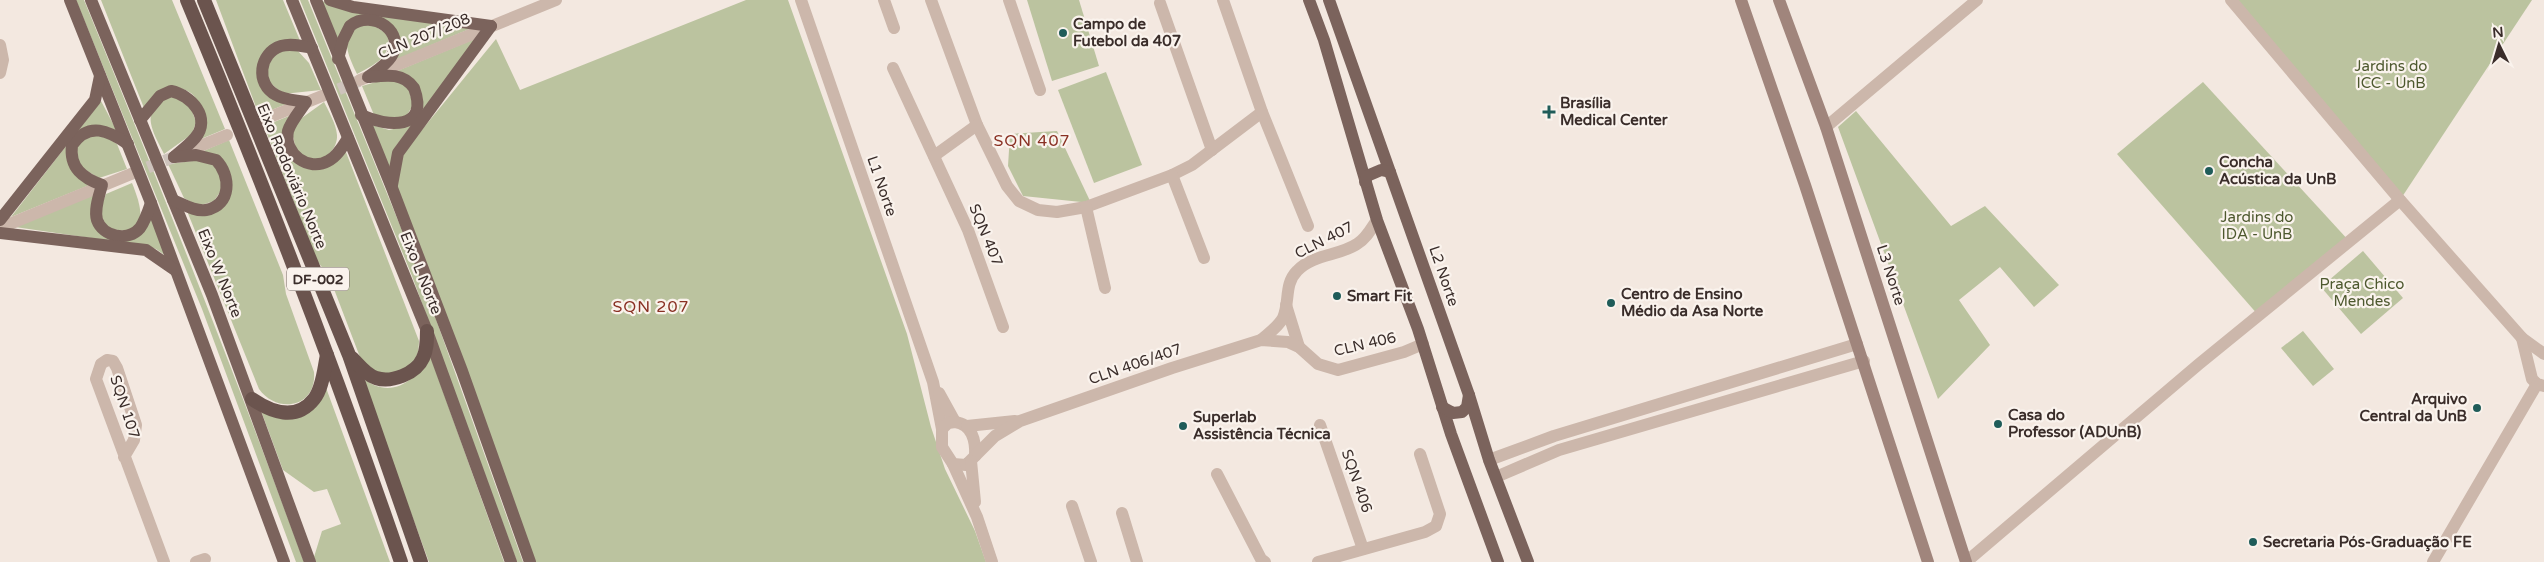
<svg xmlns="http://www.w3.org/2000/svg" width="2544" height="562" font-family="'Varela Round',sans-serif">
<rect width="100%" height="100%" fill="#f3e8e0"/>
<g fill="#bbc39f">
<path d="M76,0h8c76,186 151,373 220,562h-8l-94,-253z"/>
<path d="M101,0h71l53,129 -29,12c3,-21 11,-47 -17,-53l-35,20z"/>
<polygon points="216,0 283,0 301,43 294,41 257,71 289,103 259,115"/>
<polygon points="300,0 308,0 419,272 523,562 517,562 412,276"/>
<polygon points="320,0 329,4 472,28 393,61 397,43 367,15 338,45"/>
<polygon points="746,0 788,0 907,334 931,427 945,469 975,531 986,562 534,562 369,124 389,130 402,127 420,101 397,71 477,38 396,146 390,169 496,39 520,90"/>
<polygon points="1027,0 1079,0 1099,66 1052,81"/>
<polygon points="2231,0 2532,0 2400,200"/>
<path d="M369,22l19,13c3,23 -13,29 -31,39 -5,-11 -16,-31 -6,-42 4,-5 12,-7 18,-10z"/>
<polygon points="297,50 309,63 321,90 283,94 267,80 265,71 277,51"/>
<polygon points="1106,72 1142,165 1094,183 1058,90"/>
<polygon points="390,78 408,86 413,105 404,120 374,115 362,86"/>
<polygon points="2203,82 2350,242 2259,316 2117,154"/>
<path d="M168,96l20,4 8,22 -4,12 -28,20c-5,-11 -19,-32 -11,-44 3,-5 11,-10 15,-14z"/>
<polygon points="101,101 118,133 108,127 69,144 92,184 11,217"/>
<path d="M324,102c5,10 12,22 13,33 1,14 -13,28 -28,24 -4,-2 -9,-6 -13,-9l-4,-18 7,-12z"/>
<polygon points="1856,111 1951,226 1985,206 2059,285 2034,307 2000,267 1959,300 1990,345 1938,399 1838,127"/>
<path d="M294,114l-8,9 17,42 41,-18 75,194c-1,27 -10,27 -33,35l-23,-11 -34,-89 -12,-15 -53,-135z"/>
<polygon points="1057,131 1091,203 1023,196 1008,166 1010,134"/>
<polygon points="100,133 117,144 127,169 99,178 79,166 76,146 78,141"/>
<path d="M229,140l54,135 3,19 28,78c3,35 -36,43 -55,17l-72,-178 17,4 27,-34 -30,-29z"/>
<polygon points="201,160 216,166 224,186 214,201 198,206 184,198 168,164"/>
<path d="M132,183c11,27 18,56 -24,45l-9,-16 7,-18z"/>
<polygon points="96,194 92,203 117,240 150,213 169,258 156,249 146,246 15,227"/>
<polygon points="2363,251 2403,298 2361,334 2321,287"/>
<polygon points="2303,331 2334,369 2313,386 2281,348"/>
<path d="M430,355l74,207h-75l-68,-185c30,24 53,5 69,-22z"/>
<polygon points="325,385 390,562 316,562 314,557 322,531 341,524 327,489 314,492 283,470 260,408 281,416"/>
</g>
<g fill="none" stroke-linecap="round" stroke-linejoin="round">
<g stroke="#cec3bc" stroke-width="12" stroke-dasharray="12 6" stroke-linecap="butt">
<polyline points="322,96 359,81"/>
<polyline points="131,174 174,157"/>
</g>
<g stroke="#ccb7ab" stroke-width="12">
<polyline points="884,0 894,28"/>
<polyline points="931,0 977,125 1007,186 1019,201 1038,210 1057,212 1086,207 1172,175 1192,165 1262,112"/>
<polyline points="1009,0 1040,90"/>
<polyline points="1223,0 1262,112 1308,226"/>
<polyline points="1160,3 1212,150"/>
<polyline points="0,45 3,60 0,73"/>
<polyline points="893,68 968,230 1003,327"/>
<polyline points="934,156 977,125"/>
<polyline points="1172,175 1204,258"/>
<polyline points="1086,207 1105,288"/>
<polyline points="1320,425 1363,549"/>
<polyline points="124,457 134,440 136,425 117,368 113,361 107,360 101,364 96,379 164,562"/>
<polyline points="1217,474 1261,559 1265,562"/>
<polyline points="1072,506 1091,562"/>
<polyline points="1122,513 1137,562"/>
<polyline points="196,562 205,559"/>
<polyline points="1318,562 1425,532 1436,526 1440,514 1420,454"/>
</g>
<g stroke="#ccb7ab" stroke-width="12">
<polyline points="801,0 933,382 942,429"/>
<polyline points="2231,0 2400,200 2522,338 2544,354"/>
<polyline points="360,80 556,0"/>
<polyline points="265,119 322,96"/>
<polyline points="1826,127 1977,0"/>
<polyline points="178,155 227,135"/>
<polyline points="0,228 131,174"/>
<polyline points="1286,305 1299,347"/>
<polyline points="2522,338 2532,379 2537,384 2544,386"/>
<path d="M1261,340c8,-7 17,-13 22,-22 7,-16 1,-34 14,-47 16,-17 42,-15 60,-27 9,-5 14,-15 20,-24"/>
<polyline points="939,393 955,422"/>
<path d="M955,422c17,2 21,19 20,34l-9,9 -13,-1 -11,-17v-18l6,-6z"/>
<polyline points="967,426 1015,421"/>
<polyline points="975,456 995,436 1020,421 1172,368 1261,340 1288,342 1299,347 1318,364 1338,370 1404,352 1423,344"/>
<polyline points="1489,460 1554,436 1857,344"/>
<polyline points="971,461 975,502"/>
<polyline points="953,464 977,517 992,562"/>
<polyline points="1496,477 1559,450 1864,361"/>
<polyline points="1966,562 2199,364 2400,200"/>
<polyline points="2433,562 2537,384"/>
</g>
<g stroke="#a0857c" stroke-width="12">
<polyline points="1741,0 1805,185 1928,562"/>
<polyline points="1779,0 1826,127 1966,562"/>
</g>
<g stroke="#7b635c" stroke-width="12">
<polyline points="70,0 151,203 284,562"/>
<polyline points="91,0 212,295 310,562"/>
<polyline points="292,0 427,331 511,562"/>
<polyline points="316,0 392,188 462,371 530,562"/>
<polyline points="330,0 353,7 491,26"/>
<polyline points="1309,0 1324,40 1377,220 1418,329 1451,434 1498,562"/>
<polyline points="1329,0 1469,395 1489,460 1528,562"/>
<path d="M312,48c-10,-2 -21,-5 -31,-2 -22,7 -26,38 -5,49 8,5 20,5 30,7 -6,9 -15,19 -18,29 -5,23 21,41 40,30 9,-4 15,-15 20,-23"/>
<path d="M338,59l5,-19 7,-14c23,-18 57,7 41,31 -6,9 -15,14 -23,20"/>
<path d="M361,115c26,12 69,16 53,-27 -11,-15 -26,-13 -44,-11"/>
<path d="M140,120l20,-24 11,-5c20,4 41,27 24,47 -6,7 -14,13 -21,19"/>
<path d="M128,144c-19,-13 -39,-23 -56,1 -3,23 11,33 30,40 -3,11 -8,24 -5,35 6,17 31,22 43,8 5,-7 8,-16 11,-25"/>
<polyline points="1365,182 1367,176 1381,170 1390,172"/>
<polyline points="392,185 398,153 491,26"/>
<path d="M173,200c10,4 22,12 33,10 26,-5 25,-35 10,-50l-20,-5 -22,2"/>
<polyline points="0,220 95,100 100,76"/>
<polyline points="0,233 146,250 175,270"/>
<polyline points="1442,407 1453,413 1462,412 1467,407 1469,395"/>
</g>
<g stroke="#6b544e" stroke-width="14">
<path d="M187,0c77,185 149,372 214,562"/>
<polyline points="204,0 349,355 421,562"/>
<path d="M352,358c7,7 14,17 24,20 15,5 40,-4 47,-20 4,-8 4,-17 4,-27"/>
<path d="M252,399c19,13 44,23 62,0 9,-11 10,-31 13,-44"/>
</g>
</g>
<g fill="#1f5c59" stroke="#faf3ed" stroke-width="2">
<circle cx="1063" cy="33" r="5"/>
<path d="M1546.5 104.5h5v5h5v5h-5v5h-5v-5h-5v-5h5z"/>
<circle cx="2209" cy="171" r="5"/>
<circle cx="1337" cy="296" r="5"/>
<circle cx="1611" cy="303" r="5"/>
<circle cx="2477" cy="408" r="5"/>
<circle cx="1998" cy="424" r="5"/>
<circle cx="1183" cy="426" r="5"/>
<circle cx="2253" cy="542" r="5"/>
</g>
<g text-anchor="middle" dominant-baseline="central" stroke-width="4.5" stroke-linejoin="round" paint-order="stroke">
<rect fill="#faf3ed" stroke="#746864" stroke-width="1" x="287" y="267.5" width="62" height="23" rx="4"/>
<g font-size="14" font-weight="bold" fill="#3a2d2a">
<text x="318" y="279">DF-002</text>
</g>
<g font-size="15" font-weight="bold" fill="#3a2d2a" stroke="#faf3ed" text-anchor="start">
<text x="1073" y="24">Campo de<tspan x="1073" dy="17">Futebol da 407</tspan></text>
<text x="1560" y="103">Brasília<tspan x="1560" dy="17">Medical Center</tspan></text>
<text x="2219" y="162">Concha<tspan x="2219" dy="17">Acústica da UnB</tspan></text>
<text x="1621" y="294">Centro de Ensino<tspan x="1621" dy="17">Médio da Asa Norte</tspan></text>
<text x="1347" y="296">Smart Fit</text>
<text x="2467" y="399" text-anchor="end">Arquivo<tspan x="2467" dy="17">Central da UnB</tspan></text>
<text x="2008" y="415">Casa do<tspan x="2008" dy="17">Professor (ADUnB)</tspan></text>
<text x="1193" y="417">Superlab<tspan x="1193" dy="17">Assistência Técnica</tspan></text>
<text x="2263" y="542">Secretaria Pós-Graduação FE</text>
</g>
<g font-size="15" fill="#3a2d2a" stroke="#faf3ed">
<text transform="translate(424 36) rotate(-22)">CLN 207/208</text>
<text transform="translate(292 176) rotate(67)">Eixo Rodoviário Norte</text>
<text transform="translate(882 186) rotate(71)">L1 Norte</text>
<text transform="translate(986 235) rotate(68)">SQN 407</text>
<text transform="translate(1324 240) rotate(-27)">CLN 407</text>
<text transform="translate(220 273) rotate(68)">Eixo W Norte</text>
<text transform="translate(421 273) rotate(68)">Eixo L Norte</text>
<text transform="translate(1891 275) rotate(72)">L3 Norte</text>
<text transform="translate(1444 276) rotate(71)">L2 Norte</text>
<text transform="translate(1365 344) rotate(-13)">CLN 406</text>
<text transform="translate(1135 364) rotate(-19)">CLN 406/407</text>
<text transform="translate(125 407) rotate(72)">SQN 107</text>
<text transform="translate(1357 481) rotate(71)">SQN 406</text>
</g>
<g font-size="15" fill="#4d582e" stroke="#faf3ed">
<text x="2391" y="66">Jardins do<tspan x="2391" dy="17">ICC - UnB</tspan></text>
<text x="2257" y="217">Jardins do<tspan x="2257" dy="17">IDA - UnB</tspan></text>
<text x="2362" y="284">Praça Chico<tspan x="2362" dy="17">Mendes</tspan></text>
</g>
<g font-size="16" letter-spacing="1" fill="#893023" stroke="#faf3ed">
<text x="1032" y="141">SQN 407</text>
<text x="651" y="307">SQN 207</text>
</g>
</g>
<g transform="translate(2499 45) rotate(355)" stroke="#faf3ed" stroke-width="4" paint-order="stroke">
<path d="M0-4L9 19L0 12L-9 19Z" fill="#3a2d2a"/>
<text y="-8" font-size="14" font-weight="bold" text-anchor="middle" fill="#3a2d2a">N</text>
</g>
</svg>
